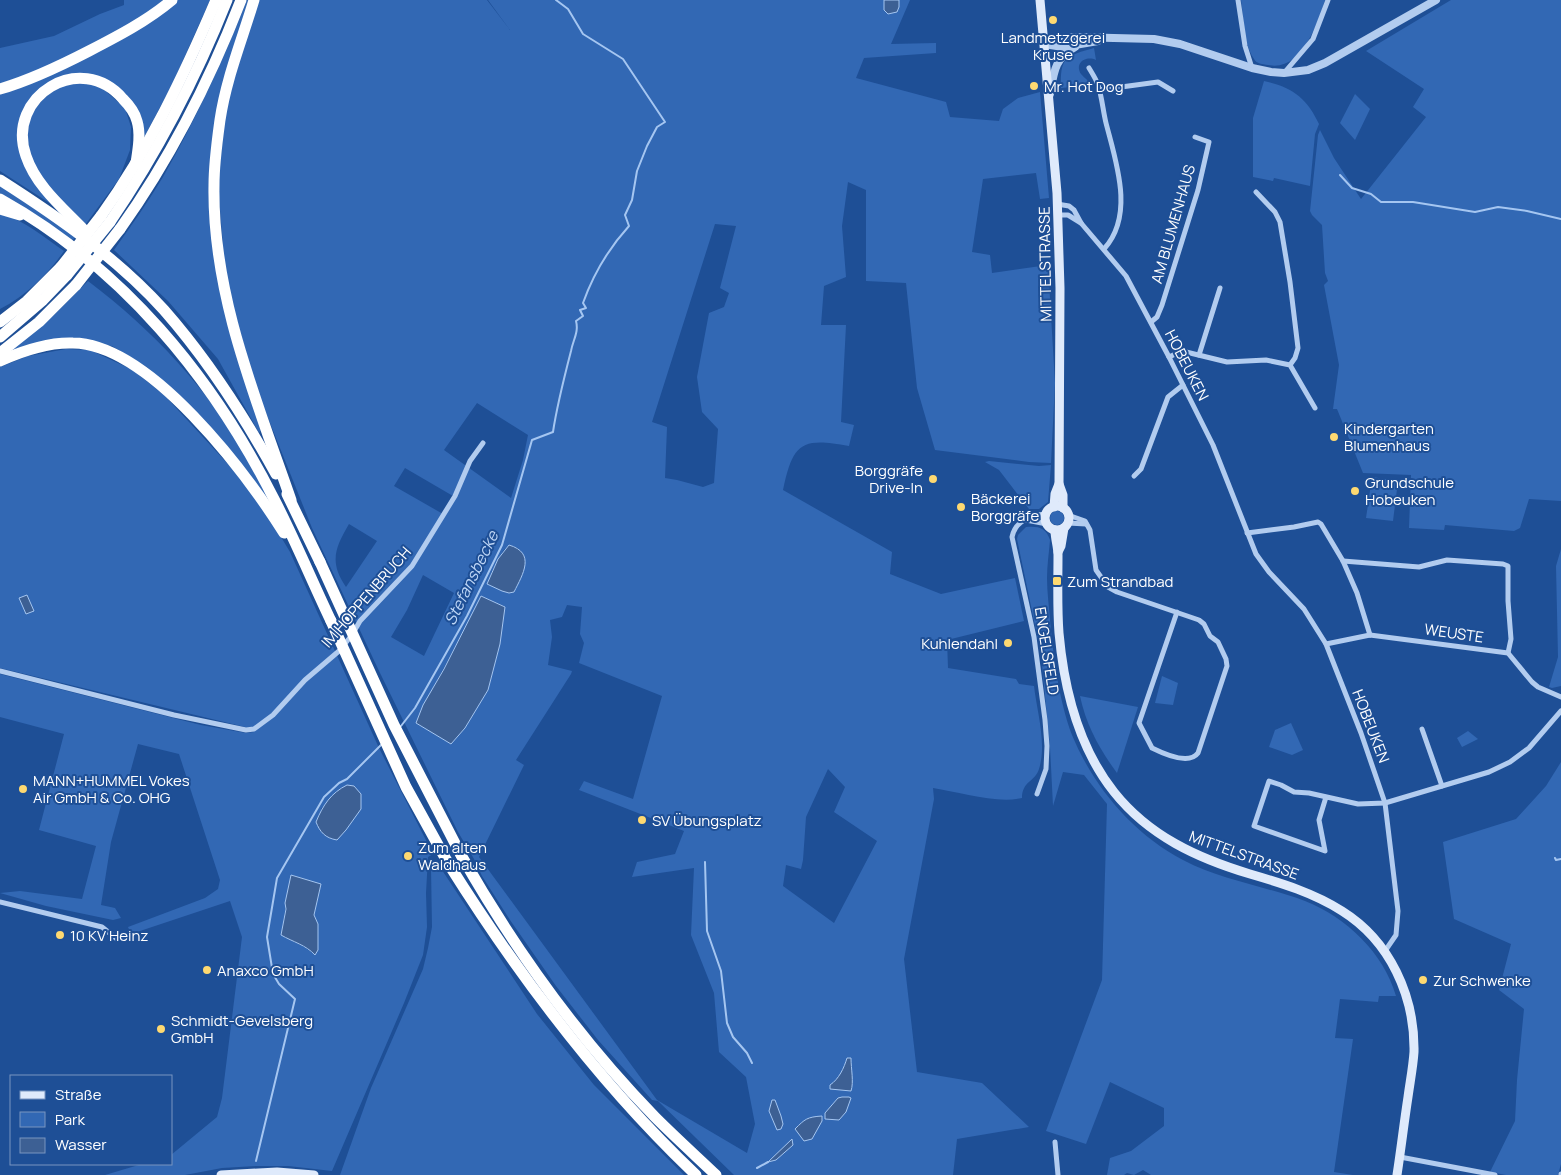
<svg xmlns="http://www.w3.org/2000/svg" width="1561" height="1175" font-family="Manrope,sans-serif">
<rect width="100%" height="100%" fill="#1e4f96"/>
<g fill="#3268b4" fill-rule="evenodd">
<polygon points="124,0 165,0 118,32 51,66 0,84 0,48 54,36 100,14 124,5"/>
<polygon points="178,0 210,0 172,85 141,143 140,128 115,86 54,80 18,131 51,204 0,171 0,94 163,12"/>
<path d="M247,0h3l-12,34 -27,186 52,208 -4,5 -41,-74 -50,-58 -54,-51c17,-24 34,-48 49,-73 32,-57 60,-116 84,-177z"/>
<path d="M258,0h229l23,30 -22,-30h422l-19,44 45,-1v10l-72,5 -8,20 90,24 4,15 49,4 4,-12 15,-11 22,-6 9,106 -9,1 -4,-26 -53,6 -11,73 18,3 2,18 56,-8 7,118 -4,80 -22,-1 -94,-12 -18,-62 -11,-105 -40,-2v-91l-18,-8 -6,44 4,51 -22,9 -3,39h25l-5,97 13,3 -5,21c-48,-9 -56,-3 -66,44l109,62 -2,22 51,20 74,-16 9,43 -77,19 1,28 68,11 3,5 15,2c3,26 13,58 5,83 -4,13 -17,12 -17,29 -25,6 -63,-6 -89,-10l1,11 -30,160 13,113 65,11 47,44 -72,12 -4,36h-219l-76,-74 -6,-1 -54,-60 -42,-54 -46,-66 -28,-44 -8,-17 -16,-27 -78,-159 -68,-145 -54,-135 -32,-110 -8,-98 8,-79zM715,224l21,2 -16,62 9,5 -5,14 -15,6 -12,64 5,35 16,17 -4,54 -11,4 -26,-7 -12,-2 2,-51 -15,-5zM477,403l51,32 -5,25 -12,38 -67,-48zM405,468l48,28 -10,18 -49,-28zM349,524l28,17 -31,46c-17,-25 -11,-39 3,-63zM509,545l9,3 5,23 -9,21 -23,-19 12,-22zM423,575l31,18 -30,63 -33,-19 16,-27zM481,596l23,10 -4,38 -12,46 -23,38 -14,16 -35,-21c20,-43 44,-84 65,-127zM567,605l15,2 -2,27 4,9 -5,20 83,33 -29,103 -49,-18 -5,9 105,41 -9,23 -38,8 -5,15 62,-9 -3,67 23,58 5,59 27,25 9,47 -8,29 -90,-53 -178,-243 45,-92 -8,-5 55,-86 1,-3 -24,-6 4,-28 -2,-17 12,-3zM828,769l17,18 -11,25 43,29 -43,82 -51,-37 3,-21 15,4 2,-9 3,-43z"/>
<path d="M1241,0h84c-8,25 -24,72 -57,65 -6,-1 -11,-1 -14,-6 -11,-17 -10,-39 -13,-59z"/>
<polygon points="1451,0 1561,0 1561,501 1529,499 1520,528 1514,531 1445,525 1444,530 1409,528 1411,475 1363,473 1337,409 1333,409 1339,365 1324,285 1328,281 1325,273 1322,225 1312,215 1310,211 1318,135 1320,130 1334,158 1361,199 1426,117 1413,107 1424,89 1366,51"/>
<path d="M1094,48l2,12c-10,-5 -22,3 -15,14 3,4 8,7 12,11l-32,3c-1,-30 4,-32 33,-40z"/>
<path d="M1264,81c28,6 43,17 55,43l-4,10 -5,52 -36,-8 -1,3 -20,-4v-59z"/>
<path d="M84,83l17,4 24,21 6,19 -1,23 -11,29 -34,46c-12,-14 -28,-27 -39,-42 -21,-28 -28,-64 2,-88 5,-4 11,-8 17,-10 6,-2 13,-2 19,-2z"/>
<polygon points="1355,94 1370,109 1355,140 1340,123"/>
<polygon points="0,186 76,236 73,240 0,193"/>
<path d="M0,213c24,7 44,24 64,38 -17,24 -38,45 -64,58z"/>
<path d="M88,281c66,50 118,106 160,177 11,19 20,39 29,58l-85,-108 -45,-41 -35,-21 -37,-5 -68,13 48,-40z"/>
<path d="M66,349l24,1 43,20 32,26 74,80 30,41 21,35 89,196 54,106 -5,3 -2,36 1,34 -4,28 -19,48 -72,168 -44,-5h-32l-34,2 -37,7h-80l37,-11h29v-9l46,-38 5,-19 20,-161 -12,-36 -99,33 -3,-7 77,-29 13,-9 2,-9 -41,-126 -41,-10 -27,98 -10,63 14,3 6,10 -8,2 -67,-14 -46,-13 20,-2 62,8 14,-53 -57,-16 25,-96 -64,-17v-43l201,51 45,8 8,-1 -9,-5 -245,-59v-301l28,-11zM328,801l32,8 -14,21 -10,10 -15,-31zM291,875l30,9 -7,31 4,9 -3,31c-10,-9 -22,-13 -34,-20z"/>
<polygon points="989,461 1039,466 1051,465 1048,502 1039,509 1029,509 999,470 985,462"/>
<polygon points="1372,477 1398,481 1393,521 1366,518"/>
<circle cx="1057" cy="518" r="7"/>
<path d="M1026,527c13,-1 20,1 24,13 -1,13 -3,25 -3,38 0,14 2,28 3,42 3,35 9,81 22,115 21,51 61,99 111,125 38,20 82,26 122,41 41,16 79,52 91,95h-17l-1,6 -38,-3 -5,39 18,1 -19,133 19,3h-202l-8,-5 -9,5 -7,-2 -3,2h-17l3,-17 21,-7 33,-25v-18l-54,-26 -24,62 -40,-13 56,-151 5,-176 -23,-29 -21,-3 -10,34 -3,-59 -9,-93 -24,-115 1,-4z"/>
<polygon points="1561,549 1561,686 1552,688 1549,687 1558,657 1556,566"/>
<polygon points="1162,676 1178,683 1173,705 1155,703"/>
<path d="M1080,696l58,11 -21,66c-17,-23 -31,-48 -37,-77z"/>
<polygon points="1291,723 1303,750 1292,755 1269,747 1275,730"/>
<polygon points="1468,731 1478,739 1462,747 1457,738"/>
<polygon points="1561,762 1561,1164 1558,1175 1506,1175 1490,1172 1515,1121 1517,1080 1524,1009 1499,990 1511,944 1454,919 1443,842 1516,819 1546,786"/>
<polygon points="436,861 537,1014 594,1085 684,1175 340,1175 371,1088 423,969 428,948 432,927 431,868"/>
</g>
<g fill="#3d6094" stroke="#a5c6f1">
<polygon points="884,0 899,0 899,7 897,12 888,14 884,10"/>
<path d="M509,545c27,8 14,29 5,47l-5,1 -7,-2 -15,-7 11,-25z"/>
<polygon points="27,595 34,611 26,614 19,598"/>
<polygon points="481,596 505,607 500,644 488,690 465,728 451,744 416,723 423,705 444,669"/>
<path d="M347,785l7,1 7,8v15l-15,21 -9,10c-12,-2 -17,-8 -21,-18 7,-17 15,-29 31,-37z"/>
<path d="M291,875l30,9 -7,31 4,9v26l-3,5c-9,-10 -22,-13 -34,-20l5,-26 -1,-6z"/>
<path d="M847,1058h4c0,11 3,24 0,33l-21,-2v-4c9,-6 14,-17 17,-27z"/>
<polygon points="842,1097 849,1097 851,1098 846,1112 839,1120 825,1119 825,1113 838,1098"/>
<polygon points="772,1100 775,1100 781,1116 783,1124 781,1129 777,1130 769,1111"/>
<path d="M822,1116v5l-10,18 -8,2 -9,-12c10,-10 12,-12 27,-13z"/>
<polygon points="792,1139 793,1145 776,1160 768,1162"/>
</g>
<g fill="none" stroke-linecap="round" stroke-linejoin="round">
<g stroke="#a5c6f1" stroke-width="2">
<polyline points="1340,175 1352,188 1371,194 1381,202 1413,202 1475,212 1498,207 1527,211 1561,219"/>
<path d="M401,726l14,-18 52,-92 35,-71 30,-105 21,-8c4,-27 11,-54 18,-81 2,-11 8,-19 5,-30l7,-5 -3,-6 6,-2 -3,-5c10,-28 26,-55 46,-77l-4,-11 7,-15 5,-29 10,-25 10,-19 8,-5 -42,-63 -40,-25 -15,-25 -12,-9"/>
<polyline points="1555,858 1556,860 1561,859"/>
<polyline points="705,862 707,931 721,971 727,1023 733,1037 747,1053 752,1063"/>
<polyline points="256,1161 295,999 279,984 273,974 267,937 277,878 324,797 339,783 347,779 381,745"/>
<polyline points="757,1168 768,1162"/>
</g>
<g stroke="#b2ccef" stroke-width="5">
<polyline points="1238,0 1245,46 1252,68"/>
<path d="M1089,68c3,5 7,11 9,17 4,12 5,26 8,38 10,39 29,92 -2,126"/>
<polyline points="1284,73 1313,39 1328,0"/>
<polyline points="1099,90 1158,82 1173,91"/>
<polyline points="1256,192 1275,212 1280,222 1290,282 1298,348 1295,358 1290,365"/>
<polyline points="1057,204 1069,206 1074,210 1081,223 1126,276 1169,357 1213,445 1256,554 1269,572 1304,609 1326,644 1361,733 1385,803 1398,911 1396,935 1385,951"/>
<polyline points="1058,215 1068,215 1081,223"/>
<polyline points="1151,322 1157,317 1162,305 1198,190 1209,142 1195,137"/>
<polyline points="1199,355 1220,288"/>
<polyline points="1169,357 1182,351 1227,362 1266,360 1290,365 1315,408"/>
<polyline points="1134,476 1141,469 1168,397 1183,385"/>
<path d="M1068,515l17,6 5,9 6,40 12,17 9,5 82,28 5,4 6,12 8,6 8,17 1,7 -29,87c-9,12 -34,1 -46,-5l-13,-25 38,-111"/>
<polyline points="1026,520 1047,524"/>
<polyline points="1068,523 1086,524"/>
<polyline points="1247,533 1294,527 1318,522 1321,524 1343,561 1357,593 1370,635"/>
<polyline points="1343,561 1419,567 1447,560 1503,564 1508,566 1508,601 1511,639 1508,653"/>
<polyline points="1326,644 1370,635 1508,653 1532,682 1538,687 1561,697"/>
<polyline points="0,671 174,715 246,730 254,729 273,715 305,680 339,651 352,635 360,621 412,566 455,496 470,461 483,443"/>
<polyline points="1422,729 1442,786"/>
<path d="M1037,794l9,-25 1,-23 -2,-26 -11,-83 -22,-100c3,-16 19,-22 34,-23"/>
<polyline points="1326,797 1319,820 1325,851 1254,826 1269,781 1281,785 1294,792 1309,793 1358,804 1385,803 1489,772 1510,762 1529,748 1561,711"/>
<polyline points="0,902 102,927 117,939"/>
<polyline points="1055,1142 1058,1175"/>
<polyline points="1400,1157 1495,1175"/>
<polyline points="1561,1175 1561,1174"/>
</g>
<g stroke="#b2ccef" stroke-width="8">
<polyline points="1044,40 1074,37 1154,39 1180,44 1252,68 1271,72 1284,73 1308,70 1325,63 1436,0"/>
<polyline points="1044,44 1063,47 1098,41"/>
<path d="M1050,94c4,-22 4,-35 25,-47"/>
</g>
<g stroke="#dfeafb" stroke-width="9">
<polyline points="1040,0 1057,193 1060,288 1059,484 1055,494 1054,507"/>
<polyline points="1059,484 1063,495 1063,508"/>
<circle cx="1057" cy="518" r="12"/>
<path d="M1055,530c0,9 3,17 3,25 0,26 -1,52 1,78 5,56 20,115 55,159 35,44 83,66 136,82 31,9 64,19 92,37 48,30 73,85 72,141 -1,15 -4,30 -6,45 -4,26 -7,52 -11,78"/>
<polyline points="1058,552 1061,546 1064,528"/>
<polyline points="221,1175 277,1172 314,1175"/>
</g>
<g stroke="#fff" stroke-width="11">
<path d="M254,0c-12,40 -28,79 -34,120 -3,22 -6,43 -6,65 -2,109 42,214 77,315"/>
<path d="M0,89c31,-9 60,-23 89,-38 29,-15 58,-30 83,-51"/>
<path d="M0,180c58,37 117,78 164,130 44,50 80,106 112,164"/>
<path d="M0,199c122,68 213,178 275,302 20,39 37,80 56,120"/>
<polyline points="0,209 20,215"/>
<path d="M101,216c48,-67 83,-141 115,-216"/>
<path d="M110,222c47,-69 86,-144 117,-222"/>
<path d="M120,229c50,-70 90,-149 121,-229"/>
<path d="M84,230c-21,-22 -48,-44 -58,-74 -21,-60 55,-106 97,-57 6,6 12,14 14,22 4,13 1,29 -1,42"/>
<polyline points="0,322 27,301 61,267"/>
<polyline points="0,337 43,300 67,275"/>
<polyline points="0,353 39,322 76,285"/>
<path d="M0,361c22,-10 48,-19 73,-18 77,1 173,130 211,190"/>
<polyline points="287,494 320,562"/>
<path d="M461,855c53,93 119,185 194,262 20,20 41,39 61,58"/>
<path d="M448,863c71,113 151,220 248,312"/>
</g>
<g stroke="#fff" stroke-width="11">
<polyline points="61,267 101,216"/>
<polyline points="67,275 110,222"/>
<polyline points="76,285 120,229"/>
<polyline points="320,562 394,725 461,855"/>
<polyline points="331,621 406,787 448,863"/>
</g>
</g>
<g fill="#fed971" stroke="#1e4f96" stroke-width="2">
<circle cx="1053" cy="20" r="5"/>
<circle cx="1034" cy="86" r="5"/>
<circle cx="1334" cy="437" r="5"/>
<circle cx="933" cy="479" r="5"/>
<circle cx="1355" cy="491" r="5"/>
<circle cx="961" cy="507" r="5"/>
<rect x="1052" y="576" width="10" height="10" rx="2.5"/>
<circle cx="1008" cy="643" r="5"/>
<circle cx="23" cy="789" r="5"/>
<circle cx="642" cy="820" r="5"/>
<circle cx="408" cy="856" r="5"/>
<circle cx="60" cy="935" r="5"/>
<circle cx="207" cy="970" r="5"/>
<circle cx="1423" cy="980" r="5"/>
<circle cx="161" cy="1029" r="5"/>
</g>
<g text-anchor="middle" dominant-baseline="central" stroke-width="4" stroke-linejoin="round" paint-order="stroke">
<g font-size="15" fill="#fff" stroke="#1e4f96" text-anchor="start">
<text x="1053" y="37" text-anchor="middle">Landmetzgerei<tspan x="1053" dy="17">Kruse</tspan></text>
<text x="1044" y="86">Mr. Hot Dog</text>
<text x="1344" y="428">Kindergarten<tspan x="1344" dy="17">Blumenhaus</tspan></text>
<text x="923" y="470" text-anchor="end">Borggräfe<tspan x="923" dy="17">Drive-In</tspan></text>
<text x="1365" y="482">Grundschule<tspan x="1365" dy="17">Hobeuken</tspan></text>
<text x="971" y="498">Bäckerei<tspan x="971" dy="17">Borggräfe</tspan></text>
<text x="1067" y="581">Zum Strandbad</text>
<text x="998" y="643" text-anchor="end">Kuhlendahl</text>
<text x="33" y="780">MANN+HUMMEL Vokes<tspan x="33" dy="17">Air GmbH &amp; Co. OHG</tspan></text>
<text x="652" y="820">SV Übungsplatz</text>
<text x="418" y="847">Zum alten<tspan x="418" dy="17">Waldhaus</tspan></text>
<text x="70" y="935">10 KV Heinz</text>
<text x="217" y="970">Anaxco GmbH</text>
<text x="1433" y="980">Zur Schwenke</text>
<text x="171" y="1020">Schmidt-Gevelsberg<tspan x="171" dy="17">GmbH</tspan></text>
</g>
<g font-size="15" fill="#fff" stroke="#1e4f96">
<text transform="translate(1173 224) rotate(-74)">AM BLUMENHAUS</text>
<text transform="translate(1045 264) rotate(-91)">MITTELSTRASSE</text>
<text transform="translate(1187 365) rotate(63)">HOBEUKEN</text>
<text transform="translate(366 597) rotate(-49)">IM HOPPENBRUCH</text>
<text transform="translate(1454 633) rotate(8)">WEUSTE</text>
<text transform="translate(1047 651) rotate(81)">ENGELSFELD</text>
<text transform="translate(1371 726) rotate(69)">HOBEUKEN</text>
<text transform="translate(1244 855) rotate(20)">MITTELSTRASSE</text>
</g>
<g font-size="16" font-style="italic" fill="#bed6f6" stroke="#1e4f96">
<text transform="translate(471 578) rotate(-64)">Stefansbecke</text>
</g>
</g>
<rect x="10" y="1075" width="162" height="90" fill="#1e4f96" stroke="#7895c0"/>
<rect x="20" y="1091" width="25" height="8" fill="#dfeafb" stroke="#7895c0"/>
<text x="55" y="1100" font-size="15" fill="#ffffff">Straße</text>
<rect x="20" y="1112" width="25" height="15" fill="#3268b4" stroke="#7895c0"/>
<text x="55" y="1125" font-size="15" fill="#ffffff">Park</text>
<rect x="20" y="1138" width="25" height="15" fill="#3d6094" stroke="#7895c0"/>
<text x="55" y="1150" font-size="15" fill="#ffffff">Wasser</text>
</svg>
